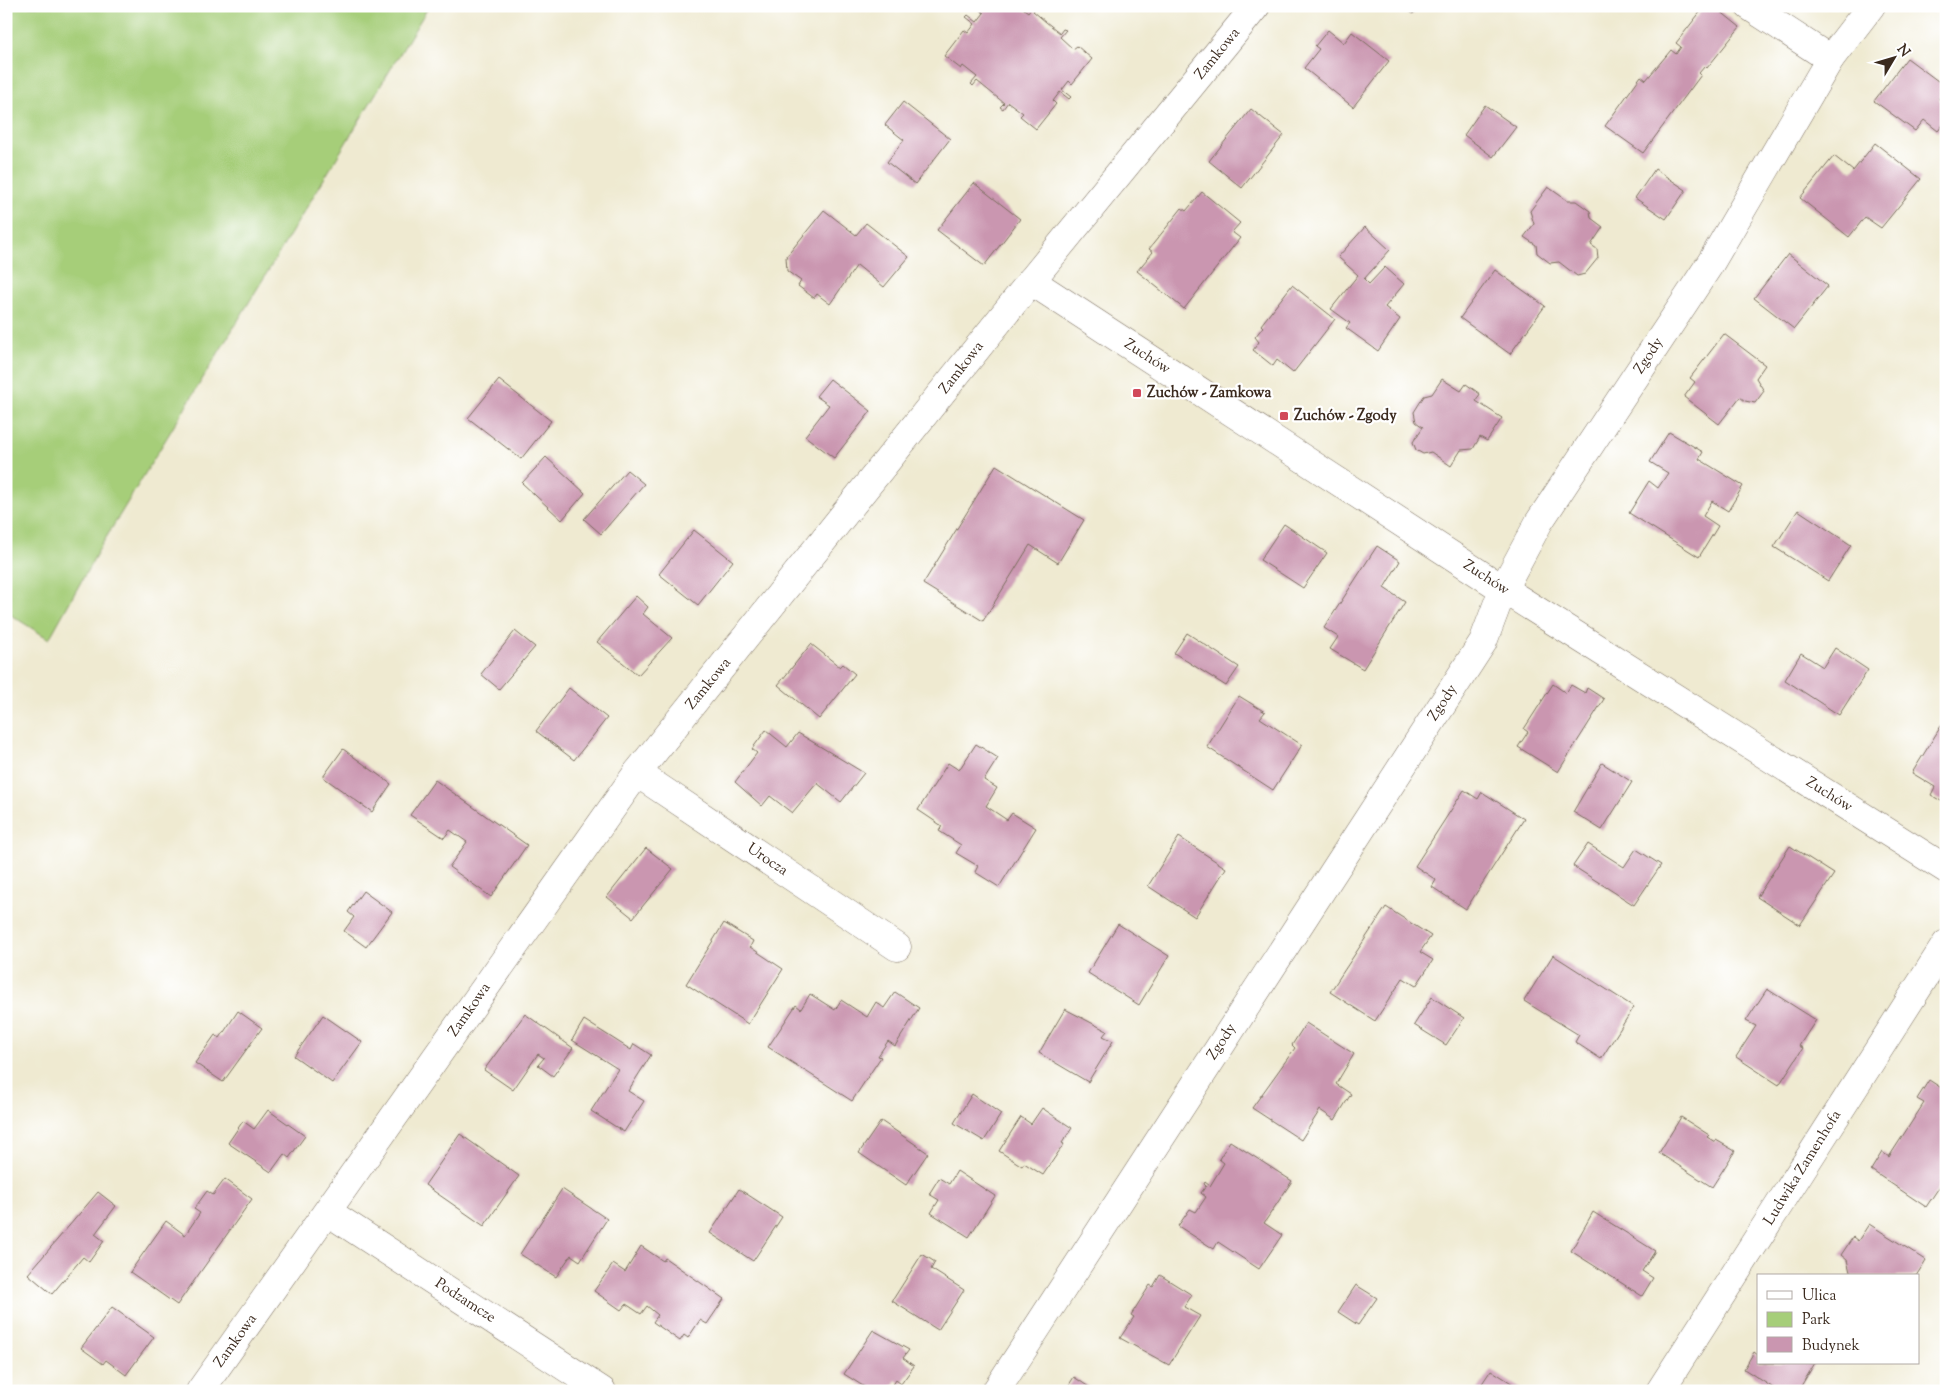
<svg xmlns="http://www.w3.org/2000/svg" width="1952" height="1397" font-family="'Sorts Mill Goudy',serif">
<rect width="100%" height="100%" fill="#fff"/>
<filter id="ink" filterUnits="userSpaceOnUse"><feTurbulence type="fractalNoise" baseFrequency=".02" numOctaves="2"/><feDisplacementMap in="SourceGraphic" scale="10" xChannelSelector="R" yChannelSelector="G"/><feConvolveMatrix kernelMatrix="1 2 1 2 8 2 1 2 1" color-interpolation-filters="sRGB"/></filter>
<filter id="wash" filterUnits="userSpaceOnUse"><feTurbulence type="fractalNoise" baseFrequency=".0096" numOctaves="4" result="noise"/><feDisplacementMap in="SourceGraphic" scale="20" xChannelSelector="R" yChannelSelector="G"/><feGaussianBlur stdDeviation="1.12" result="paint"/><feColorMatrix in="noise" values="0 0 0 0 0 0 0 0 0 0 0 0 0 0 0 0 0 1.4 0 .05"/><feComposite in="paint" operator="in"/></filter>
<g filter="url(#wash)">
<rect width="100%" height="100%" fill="#efead1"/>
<polygon fill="#a6ce79" stroke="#707c4c" points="6,6 429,6 101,546 49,639 6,612"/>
<g id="blocks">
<g fill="#ca96b0">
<polygon points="983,6 1020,6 1028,12 1033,6 1037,6 1033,11 1046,22 1060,33 1063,29 1066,30 1060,37 1073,49 1077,46 1092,59 1072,84 1069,81 1062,90 1071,97 1069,99 1060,92 1053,101 1056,104 1036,129 1020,116 1023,113 1008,102 1003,109 1000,107 1004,103 977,81 973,86 971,84 977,77 963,66 961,69 944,56 964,30 968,33 975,24 966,17 968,15 977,22 984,13 980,10"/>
<polygon points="1403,6 1420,6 1413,14"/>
<polygon points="1705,6 1714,6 1740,27 1707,68 1705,66 1699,73 1701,75 1643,153 1605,126 1641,76 1646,80 1671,50 1676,54 1681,47 1676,43"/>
<polygon points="1328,30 1344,43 1352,32 1389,61 1353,107 1304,68 1319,49 1315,46"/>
<polygon points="1907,58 1946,87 1939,99 1946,104 1946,121 1938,131 1924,120 1915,131 1874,101"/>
<polygon points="903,102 950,139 915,184 887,162 904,140 885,125"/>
<polygon points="1485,105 1516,127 1493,157 1464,135"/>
<polygon points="1251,109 1284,135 1242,188 1209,161"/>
<polygon points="1875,143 1921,179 1881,228 1865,217 1849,237 1800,198 1834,156 1853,171"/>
<polygon points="1655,169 1686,190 1666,219 1635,198"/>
<polygon points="974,183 1020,219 984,266 937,230"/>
<polygon points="1548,187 1568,201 1576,201 1590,211 1591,218 1603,227 1591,245 1597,249 1598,258 1585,274 1577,276 1559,262 1550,263 1537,253 1536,245 1524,237 1534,224 1530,211"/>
<polygon points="1202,192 1240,223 1232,232 1240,238 1184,309 1137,271 1153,252 1149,249 1166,228 1182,208 1186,211"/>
<polygon points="824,210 856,235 866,223 909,257 884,287 857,265 830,304 817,294 814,298 798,286 801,281 787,271 786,257"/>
<polygon points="1365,227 1390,250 1364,279 1369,284 1385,267 1404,284 1385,307 1400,319 1378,351 1346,328 1350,323 1331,309 1358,275 1338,257"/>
<polygon points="1788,254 1828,286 1794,329 1754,298"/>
<polygon points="1495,270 1545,306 1510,354 1460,318"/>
<polygon points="1292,285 1335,319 1293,373 1277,360 1273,366 1253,350 1259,342 1255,337 1263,327 1261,325"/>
<polygon points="1724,334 1765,365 1756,378 1764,391 1755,403 1745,401 1740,397 1719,424 1684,397 1695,382 1690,378"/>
<polygon points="830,379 871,411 834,458 805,436 829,405 816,396"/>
<polygon points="1442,379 1461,391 1466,384 1480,394 1476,401 1502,418 1487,441 1480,437 1473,449 1461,450 1451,466 1431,452 1423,454 1416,450 1413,442 1423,427 1416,422 1414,412 1424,396 1432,394"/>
<polygon points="499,380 551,421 521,459 468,418"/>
<polygon points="1669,432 1703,452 1699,459 1743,486 1728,511 1712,501 1703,516 1718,526 1699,557 1629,513 1649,481 1658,488 1668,473 1650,462"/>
<polygon points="546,457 585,493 562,520 522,483"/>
<polygon points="996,465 1084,520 1058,563 1030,545 983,621 923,584"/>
<polygon points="627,470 644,484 601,534 584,519"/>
<polygon points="1798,510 1851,545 1828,581 1774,547"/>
<polygon points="1284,524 1327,553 1303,588 1260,560"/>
<polygon points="694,530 733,561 698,605 659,574"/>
<polygon points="1377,546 1400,561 1384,588 1405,602 1363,669 1330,649 1338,637 1324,628"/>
<polygon points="636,596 648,607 643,614 672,638 638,675 597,642"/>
<polygon points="515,631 535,647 499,689 481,674"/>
<polygon points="1187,633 1239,667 1226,686 1174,653"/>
<polygon points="811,644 840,667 843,664 855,674 819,719 778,685"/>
<polygon points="1835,648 1868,670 1839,715 1785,680 1801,653 1823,667"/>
<polygon points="1553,684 1566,693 1571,685 1585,693 1587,688 1604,699 1558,772 1518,747 1528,732 1524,729"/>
<polygon points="569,688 607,718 574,760 536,731"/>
<polygon points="1239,696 1265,712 1260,718 1302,745 1273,790 1207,747"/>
<polygon points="1946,718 1946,804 1931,795 1935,787 1912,773"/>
<polygon points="766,730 787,747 798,733 864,773 841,802 817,783 792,813 770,796 762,806 735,782 757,753 752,749"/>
<polygon points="976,744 998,758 984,780 997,788 986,806 1007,820 1012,813 1036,828 999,887 975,872 978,866 956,853 961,845 939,831 942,826 918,810 948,763 959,770"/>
<polygon points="343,749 391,784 372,812 323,777"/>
<polygon points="1602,763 1632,782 1602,830 1573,812"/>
<polygon points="435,780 527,845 491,897 449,867 467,842 450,830 444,838 410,815"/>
<polygon points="1464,790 1478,799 1482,792 1524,819 1466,909 1432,887 1436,880 1415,866"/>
<polygon points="1179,837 1226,868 1195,917 1148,886"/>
<polygon points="1588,844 1624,867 1636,849 1661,865 1634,905 1573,866"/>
<polygon points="1790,846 1834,874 1800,925 1757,897"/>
<polygon points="646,848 673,869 633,918 607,897"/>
<polygon points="363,891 392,912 366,947 344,931 354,917 348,912"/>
<polygon points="1386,907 1431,936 1420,952 1433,960 1416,986 1403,978 1375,1021 1330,992"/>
<polygon points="724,923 753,941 750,947 783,969 748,1024 686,984"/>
<polygon points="1118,924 1169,956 1139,1005 1088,973"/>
<polygon points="1553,955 1634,1007 1601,1059 1575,1042 1579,1035 1524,1001"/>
<polygon points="1767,989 1816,1020 1799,1046 1803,1048 1779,1085 1736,1057 1756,1026 1746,1021"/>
<polygon points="895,992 919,1008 895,1046 888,1041 878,1056 881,1057 852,1101 768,1047 796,1005 801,1009 810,994 835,1010 841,1000 867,1017 876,1002 884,1008"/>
<polygon points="1432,997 1464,1018 1446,1045 1414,1025"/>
<polygon points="1065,1009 1107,1031 1103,1036 1113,1041 1088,1082 1039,1053"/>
<polygon points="238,1011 262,1028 223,1082 195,1063 215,1035 220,1038"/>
<polygon points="525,1014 573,1048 553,1076 538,1065 544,1058 538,1054 513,1090 484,1070"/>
<polygon points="323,1015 362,1042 332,1083 294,1056"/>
<polygon points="584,1020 631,1050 634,1044 651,1055 628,1091 644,1101 624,1132 591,1111 618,1069 572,1040"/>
<polygon points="1306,1023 1354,1054 1336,1084 1351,1094 1335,1120 1320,1110 1301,1140 1252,1108 1295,1048 1292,1045"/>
<polygon points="1929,1080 1946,1091 1946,1177 1926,1207 1871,1170 1882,1152 1889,1157 1924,1103 1917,1099"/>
<polygon points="972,1094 1001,1114 984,1141 954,1123"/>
<polygon points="1042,1108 1072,1128 1062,1143 1064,1144 1043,1175 1024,1163 1022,1166 999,1151 1021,1117 1031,1124"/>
<polygon points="268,1110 305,1136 289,1158 284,1154 271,1172 228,1143 243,1121 254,1129"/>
<polygon points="1681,1117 1709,1135 1707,1137 1715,1142 1716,1140 1735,1151 1712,1187 1659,1153"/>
<polygon points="881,1121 928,1153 906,1185 859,1153"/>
<polygon points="460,1134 519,1176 484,1226 425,1185"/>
<polygon points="1230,1141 1292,1181 1264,1223 1282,1235 1259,1269 1218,1242 1214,1249 1178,1226 1190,1209 1196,1212 1206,1197 1201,1193 1206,1186 1204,1184 1205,1182 1210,1186 1224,1163 1219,1159"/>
<polygon points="957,1171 995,1196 969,1237 931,1213 939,1200 929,1194 939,1178 949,1184"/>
<polygon points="225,1179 252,1199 177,1305 130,1272 166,1221 185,1235 200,1213 194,1209 207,1191 213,1195"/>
<polygon points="562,1189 607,1219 580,1261 571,1255 556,1277 520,1254"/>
<polygon points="739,1189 782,1217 753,1261 710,1233"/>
<polygon points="98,1192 116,1206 95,1234 104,1241 89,1262 83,1257 52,1294 28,1274"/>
<polygon points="1593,1212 1655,1251 1642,1271 1653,1278 1642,1296 1571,1251"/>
<polygon points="1869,1224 1926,1260 1916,1276 1851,1276 1847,1260 1841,1255 1853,1237 1858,1241"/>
<polygon points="641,1246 663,1261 665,1258 724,1299 707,1324 700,1320 688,1338 684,1335 680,1341 653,1322 658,1315 647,1306 641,1314 626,1304 621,1310 594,1291 613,1264 625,1272"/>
<polygon points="922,1254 935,1262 931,1269 964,1290 938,1330 892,1301"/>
<polygon points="1160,1275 1192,1295 1184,1307 1200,1316 1169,1365 1120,1338 1134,1317 1131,1315 1150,1285 1153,1287"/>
<polygon points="1356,1285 1377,1298 1358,1325 1338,1312"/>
<polygon points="112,1307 154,1337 126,1375 106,1360 103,1364 81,1348"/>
<polygon points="873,1330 909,1350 903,1358 914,1366 901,1384 896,1380 889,1391 871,1391 844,1374"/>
<polygon points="1754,1352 1758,1355 1758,1363 1815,1363 1798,1391 1778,1391 1744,1369"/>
<polygon points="1491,1370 1524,1391 1477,1391"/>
<polygon points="1074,1377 1095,1391 1065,1391"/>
</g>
</g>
</g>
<g filter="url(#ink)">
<use href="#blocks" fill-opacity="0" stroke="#7a6d5d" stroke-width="1"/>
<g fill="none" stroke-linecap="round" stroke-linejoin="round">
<g stroke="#7a6d5d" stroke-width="29">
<g id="minor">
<polyline points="1749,6 1830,59"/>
<polyline points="1031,281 1503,589 1946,869"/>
<polyline points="637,773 897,947"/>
<polyline points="328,1212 602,1391"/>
<polyline points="200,1391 637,773 1031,281 1256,6"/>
<polyline points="996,1391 1483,642 1503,589 1539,522 1710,264 1830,59 1871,6"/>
<polyline points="1660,1391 1946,944"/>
</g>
</g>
<use href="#minor" stroke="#fff" stroke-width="28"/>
</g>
</g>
<g fill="#d1495b" stroke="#fff" stroke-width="2">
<rect x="1132" y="388" width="10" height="10" rx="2.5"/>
<rect x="1279" y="411" width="10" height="10" rx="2.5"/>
</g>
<g text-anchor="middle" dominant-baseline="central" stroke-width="4.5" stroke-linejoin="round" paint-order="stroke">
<g font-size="15" fill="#3b2a1e" stroke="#fff">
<text transform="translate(1218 54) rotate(-51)">Zamkowa</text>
<text transform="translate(1649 356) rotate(-57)">Zgody</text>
<text transform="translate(1147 357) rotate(33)">Zuchów</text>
<text transform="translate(962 368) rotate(-52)">Zamkowa</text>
<text transform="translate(1486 578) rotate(33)">Zuchów</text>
<text transform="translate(709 684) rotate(-51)">Zamkowa</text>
<text transform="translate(1443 703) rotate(-57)">Zgody</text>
<text transform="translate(1829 795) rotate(32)">Zuchów</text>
<text transform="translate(767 860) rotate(34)">Urocza</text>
<text transform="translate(470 1010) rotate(-55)">Zamkowa</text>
<text transform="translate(1222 1042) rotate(-57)">Zgody</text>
<text transform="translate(1803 1168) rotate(-58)">Ludwika Zamenhofa</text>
<text transform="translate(465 1301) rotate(33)">Podzamcze</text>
<text transform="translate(236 1341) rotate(-54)">Zamkowa</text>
</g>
<g font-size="15" font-weight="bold" fill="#3b2a1e" stroke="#fff" text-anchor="start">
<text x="1147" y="393">Zuchów - Zamkowa</text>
<text x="1294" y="416">Zuchów - Zgody</text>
</g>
</g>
<rect width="1952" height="1397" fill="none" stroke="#fff" stroke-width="25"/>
<rect x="1757" y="1274" width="162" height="90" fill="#ffffff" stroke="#b1aaa5"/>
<rect x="1767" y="1291" width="25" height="8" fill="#ffffff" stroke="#b1aaa5"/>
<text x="1802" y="1300" font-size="15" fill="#3b2a1e">Ulica</text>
<rect x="1767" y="1312" width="25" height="15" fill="#a6ce79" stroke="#b1aaa5"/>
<text x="1802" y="1324" font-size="15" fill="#3b2a1e">Park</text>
<rect x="1767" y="1337" width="25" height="15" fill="#ca96b0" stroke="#b1aaa5"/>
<text x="1802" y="1350" font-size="15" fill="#3b2a1e">Budynek</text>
<g transform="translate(1894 58) rotate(52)" stroke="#ffffff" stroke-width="4" paint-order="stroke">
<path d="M0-4L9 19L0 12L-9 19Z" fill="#3b2a1e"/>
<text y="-8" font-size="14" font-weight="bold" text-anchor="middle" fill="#3b2a1e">N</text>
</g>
</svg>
